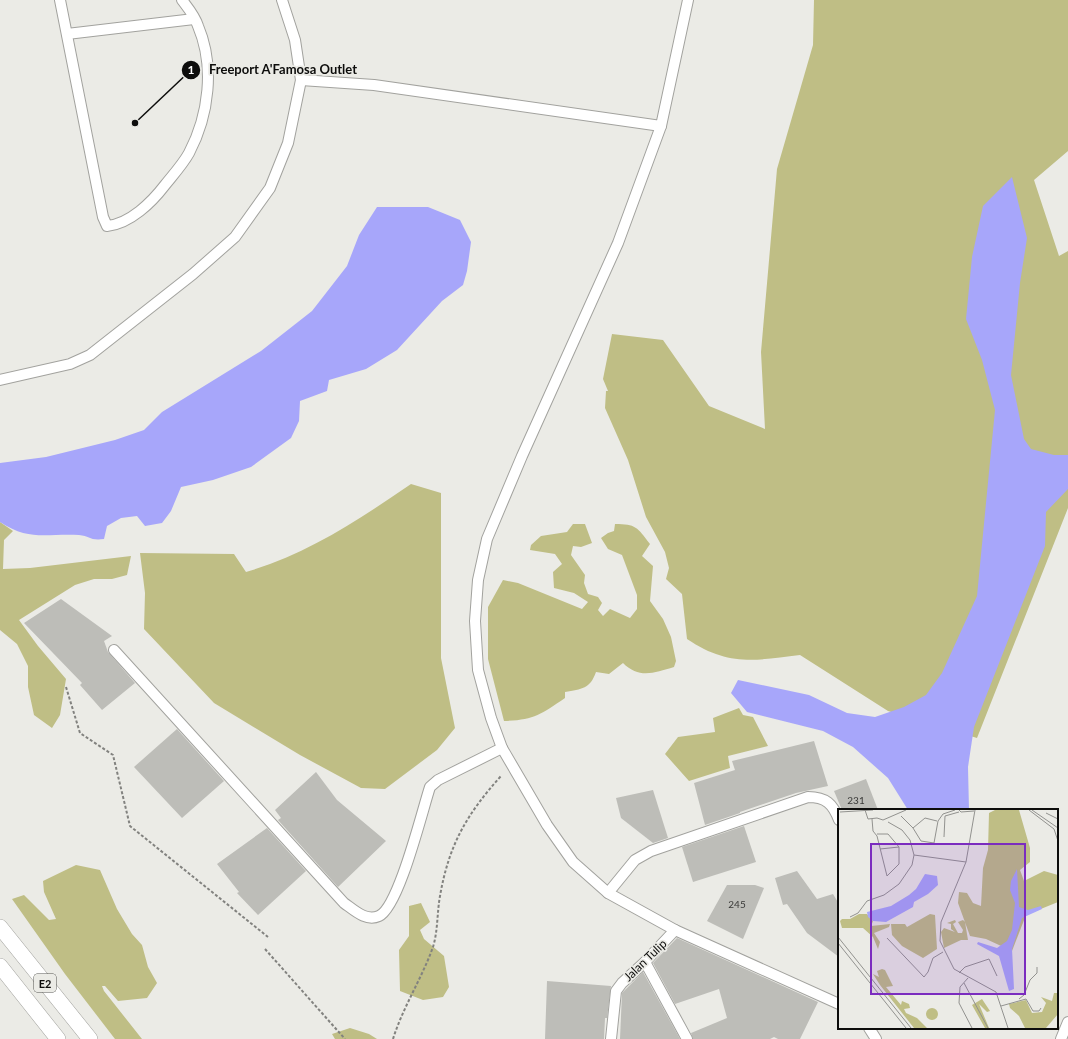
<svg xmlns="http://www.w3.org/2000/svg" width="1068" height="1039" font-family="Lato,sans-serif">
<rect width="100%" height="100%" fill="#ebebe6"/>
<g fill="#bfbe85">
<path d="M814,0h254v151l-34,29 25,76 9,-5v257l-91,230 -89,-27 -88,-56c-46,6 -73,11 -113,-16l-5,-45 -16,-15 3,-11 -4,-16 -19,-35 -18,-57 -23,-52 1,-17h2l-5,-12 9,-45 51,6 46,66 56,23 -4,-77 16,-183 36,-124z"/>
<path d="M411,484l30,9v165l14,70 -18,22 -52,39 -24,-1 -61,-33 -86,-52 -70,-74 1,-36 -5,-40 94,1 12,18c60,-17 114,-53 165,-88z"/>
<polygon points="0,522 13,531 4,540 3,569 30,568 131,556 127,575 112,579 94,579 75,585 19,620 38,646 66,679 60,715 52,728 34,715 28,687 28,666 17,644 0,630"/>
<path d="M573,524h12l7,19 -11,4 -8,-1 -2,9 14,20 -1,8 4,11 10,3 4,6 -4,7 5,6 7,-7 20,9 7,-9v-14l-15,-40 -14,-6 -7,-11 7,-5 6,-2 1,-7c21,0 22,3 35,20l-8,12 11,10 -3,35 13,18 8,18 5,24 -2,6c-20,6 -35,12 -51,-4l-14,11 -13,-2c-6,17 -14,17 -31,20v6c-25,17 -31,22 -61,23l-16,-62v-52l15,-27 15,3 64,26 6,-7 -14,-9 -20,-5 -1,-16 9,-8 -7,-10 -25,-4 1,-5 10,-9 26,-4z"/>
<polygon points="739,708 743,715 753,717 768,746 728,756 730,768 689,781 665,754 678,737 715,732 713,718"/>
<polygon points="76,865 100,870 117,909 132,934 142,945 148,967 157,983 147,998 118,1001 105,986 102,986 104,991 142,1039 115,1039 65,974 12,899 24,895 49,920 56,919 44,892 43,881"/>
<polygon points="421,903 430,922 420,930 424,939 444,956 449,987 443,997 423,1000 400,991 399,950 409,936 409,906"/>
<polygon points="350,1028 369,1034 377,1039 335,1039 332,1034"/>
</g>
<g fill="#a7a6fa">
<polygon points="1012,177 1027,238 1020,283 1011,375 1024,439 1031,449 1054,455 1068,455 1068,489 1046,512 1045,546 974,727 968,767 969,810 908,810 888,778 853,747 823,731 747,712 731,693 738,680 809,695 847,713 875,717 904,707 926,695 942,673 977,596 995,410 982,360 966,319 972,257 983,206"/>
<path d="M377,207h51l32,13 11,22 -4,29 -4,14 -21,16 -45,49 -31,19 -37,11 -2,11 -27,10 -1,20 -8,17 -40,29 -38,13 -32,7 -10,24 -9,12 -17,3 -8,-10 -16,2 -14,8 -3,13c-14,2 -14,-3 -25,-4 -31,-2 -49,7 -79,-13v-59l46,-6 69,-17 29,-10 18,-18 99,-61 51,-40 35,-45 12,-31z"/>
</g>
<g fill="#bdbdb8">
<polygon points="61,599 112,636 104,641 108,652 135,683 102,710 80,685 82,683 24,623"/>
<polygon points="177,729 224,781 182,818 134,767"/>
<polygon points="814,741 828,786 796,793 740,812 740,813 705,825 694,783 735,770 732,761"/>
<polygon points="316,772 337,800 386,841 338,887 278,820 281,818 275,810"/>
<polygon points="866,779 878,810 842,810 834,791"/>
<polygon points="653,790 668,838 653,843 621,818 616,798"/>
<polygon points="744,826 756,862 693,882 682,847"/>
<polygon points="267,828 306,871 258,915 237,893 239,892 217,864"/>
<polygon points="797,871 817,899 833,894 839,904 839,957 807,933 787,904 783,905 775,878"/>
<polygon points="727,885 755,885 764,888 743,939 707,921"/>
<polygon points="677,938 818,1002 800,1039 778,1039 774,1037 770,1039 693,1039 691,1033 727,1018 719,989 675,1004 653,963"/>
<polygon points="643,972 680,1039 620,1039 622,993"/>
<polygon points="547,981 611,986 607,1018 605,1018 604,1039 545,1039"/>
</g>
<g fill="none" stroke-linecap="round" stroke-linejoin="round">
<g stroke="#a2a29e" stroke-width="12">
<g id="minor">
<path d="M60,0l43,217 4,9c23,-2 45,-24 58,-41 8,-10 18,-21 24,-32 20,-38 26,-87 9,-127 -3,-10 -10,-18 -16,-26"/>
<polyline points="688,0 661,126 618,243 522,456 487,539 478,580 475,621 478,670 491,718 502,748 547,825 573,862 608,893 675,930 839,1004"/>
<polyline points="67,34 194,19"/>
<polyline points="301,80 374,85 661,126"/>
<polyline points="0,380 70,364 90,355 193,274 235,237 270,188 288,143 301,80 295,40 282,0"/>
<path d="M114,650l230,253c10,7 22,19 35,13 20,-9 43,-105 51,-129l8,-7 64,-32"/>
<path d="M608,893l27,-33 16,-9 157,-54c18,0 25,7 31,23"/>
<polyline points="645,962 687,1039"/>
<polyline points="869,1028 876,1039"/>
<polyline points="611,1039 616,991 622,983 645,962 675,930"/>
<polyline points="1061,1039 1068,1022"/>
</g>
</g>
<g stroke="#a2a29e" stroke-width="16">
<g id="highway">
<polyline points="0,927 90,1039"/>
<polyline points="0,966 58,1039"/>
</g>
</g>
<g stroke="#82827f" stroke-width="2" stroke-dasharray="3 2" stroke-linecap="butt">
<polyline points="66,687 80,733 113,755 130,826 268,937"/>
<polyline points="265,949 345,1039"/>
<path d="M393,1039c10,-32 29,-61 40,-92 5,-16 4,-35 7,-51 9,-52 27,-82 61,-120"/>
</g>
<use href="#minor" stroke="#fff" stroke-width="10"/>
<use href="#highway" stroke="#fff" stroke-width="15"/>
</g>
<g text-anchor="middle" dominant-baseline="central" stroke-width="3.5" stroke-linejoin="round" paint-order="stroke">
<g font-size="10" fill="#393937">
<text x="856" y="800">231</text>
<text x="737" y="904">245</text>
</g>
<rect fill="#ebebe6" stroke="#50504d" stroke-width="1" x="34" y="974" width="22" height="18" rx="3"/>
<g font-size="11" font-weight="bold" fill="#0d0d0c">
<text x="45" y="983">E2</text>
</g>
<g font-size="12" fill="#0d0d0c" stroke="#ebebe6">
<text transform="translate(645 960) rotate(-44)">Jalan Tulip</text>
</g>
</g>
<g transform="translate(838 809)">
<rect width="220" height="220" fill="#ebebe6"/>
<path d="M157,1h24l11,38v14l-10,8 4,11 20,-10 14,4v27l-32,13 -14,36 -26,-12 -16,-3 -12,-33 1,-11 8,1 6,10 8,3 2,-38 5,-18 1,-37zM21,105h8l6,7 -2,5 19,-2 -1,3 -15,6 6,9 -2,7 -5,-12 -10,-9h-21l-2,-7 2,-2h8zM92,105l5,1 2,34 -14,9 -21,-12 -10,-11 -1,-11h14l2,3zM117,111l1,2 -3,2 5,9h4l1,-3 -5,-8 5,-2 2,2 3,18h-7l-17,8 -3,-16 3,-4 11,4 -4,-3v-5l-4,-1zM44,160l3,1 8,16 -7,1 15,18 1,-4 7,3 1,4 -6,1 2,4 11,5 10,10h-13l-34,-43 -7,-11 6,3 -2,-6zM216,184h4v21l-12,14h-21l-6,-12 -9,-8 -1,-4 17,-4 6,13 10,-1 4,-9 -5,-6 11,4zM144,190l8,12 -3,1 -8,-8 10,24h-4l-13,-23zM88 205a6 6 0 1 1 12 0a6 6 0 1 1-12 0Z" fill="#bfbe85"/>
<path d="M179,60l2,38 9,3 13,-4 1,3 -20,9 -10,31 2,40 -5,2 -10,-35 -22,-12 1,-2 19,6 10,-7 5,-11 3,-27 -5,-13 1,-9zM87,65l12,2 1,9 -10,9 -14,8 -1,5 -27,15 -13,-1 -5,-4 -1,-5 24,-6 18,-11 7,-6z" fill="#a7a6fa"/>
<path fill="none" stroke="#92928f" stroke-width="1" d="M27,1l3,9 9,-1 6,2 23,-10M121,1l2,2 13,-1M137,1l-9,52 -25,60 -1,19 14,28 42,23 12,36M191,1l25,19 4,12M194,1l26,18M2,3l33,-2M208,4l12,6M63,7l12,12 12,-10 12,3M34,10l1,12 4,5 10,40 12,-12v-17l-11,-13h-11M75,19l8,13 13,2 4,-22 5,-7 12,-4M106,28l1,-21 14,-4M42,40l19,-2M76,46l52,7M12,108l8,-4 9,-12 17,-6 15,-11 13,-19 2,-10 -4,-15 -8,-10 -14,-8M0,128l73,91M49,129l37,39 4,-5 5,-14 10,-6M0,134l68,85M121,164l6,-6 24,-8 8,17M130,169l-8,9 -1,16 13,25M126,174l24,45M181,190l5,-4 6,-15 7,-7v-6M163,197l25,-7 7,12h6l2,-3"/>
<path fill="#7b2cbf" fill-opacity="0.15" stroke="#7b2cbf" stroke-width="2" d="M33,35h154v150h-154z"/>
<rect width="220" height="220" fill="none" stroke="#0d0d0c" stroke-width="2"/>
</g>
<path fill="none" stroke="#0d0d0c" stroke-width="1.5" d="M135 123L191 70"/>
<g fill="#0d0d0c" stroke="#ebebe6" stroke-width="1.5">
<circle cx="135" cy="123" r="4"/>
<circle cx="191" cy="70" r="10"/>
</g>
<g font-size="12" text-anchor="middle" font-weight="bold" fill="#fff">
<text x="191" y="74">1</text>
</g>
<g font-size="13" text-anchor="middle" font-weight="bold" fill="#0d0d0c" stroke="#ebebe6" stroke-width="3.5" stroke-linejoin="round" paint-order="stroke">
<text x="283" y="74">Freeport A'Famosa Outlet</text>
</g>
</svg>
